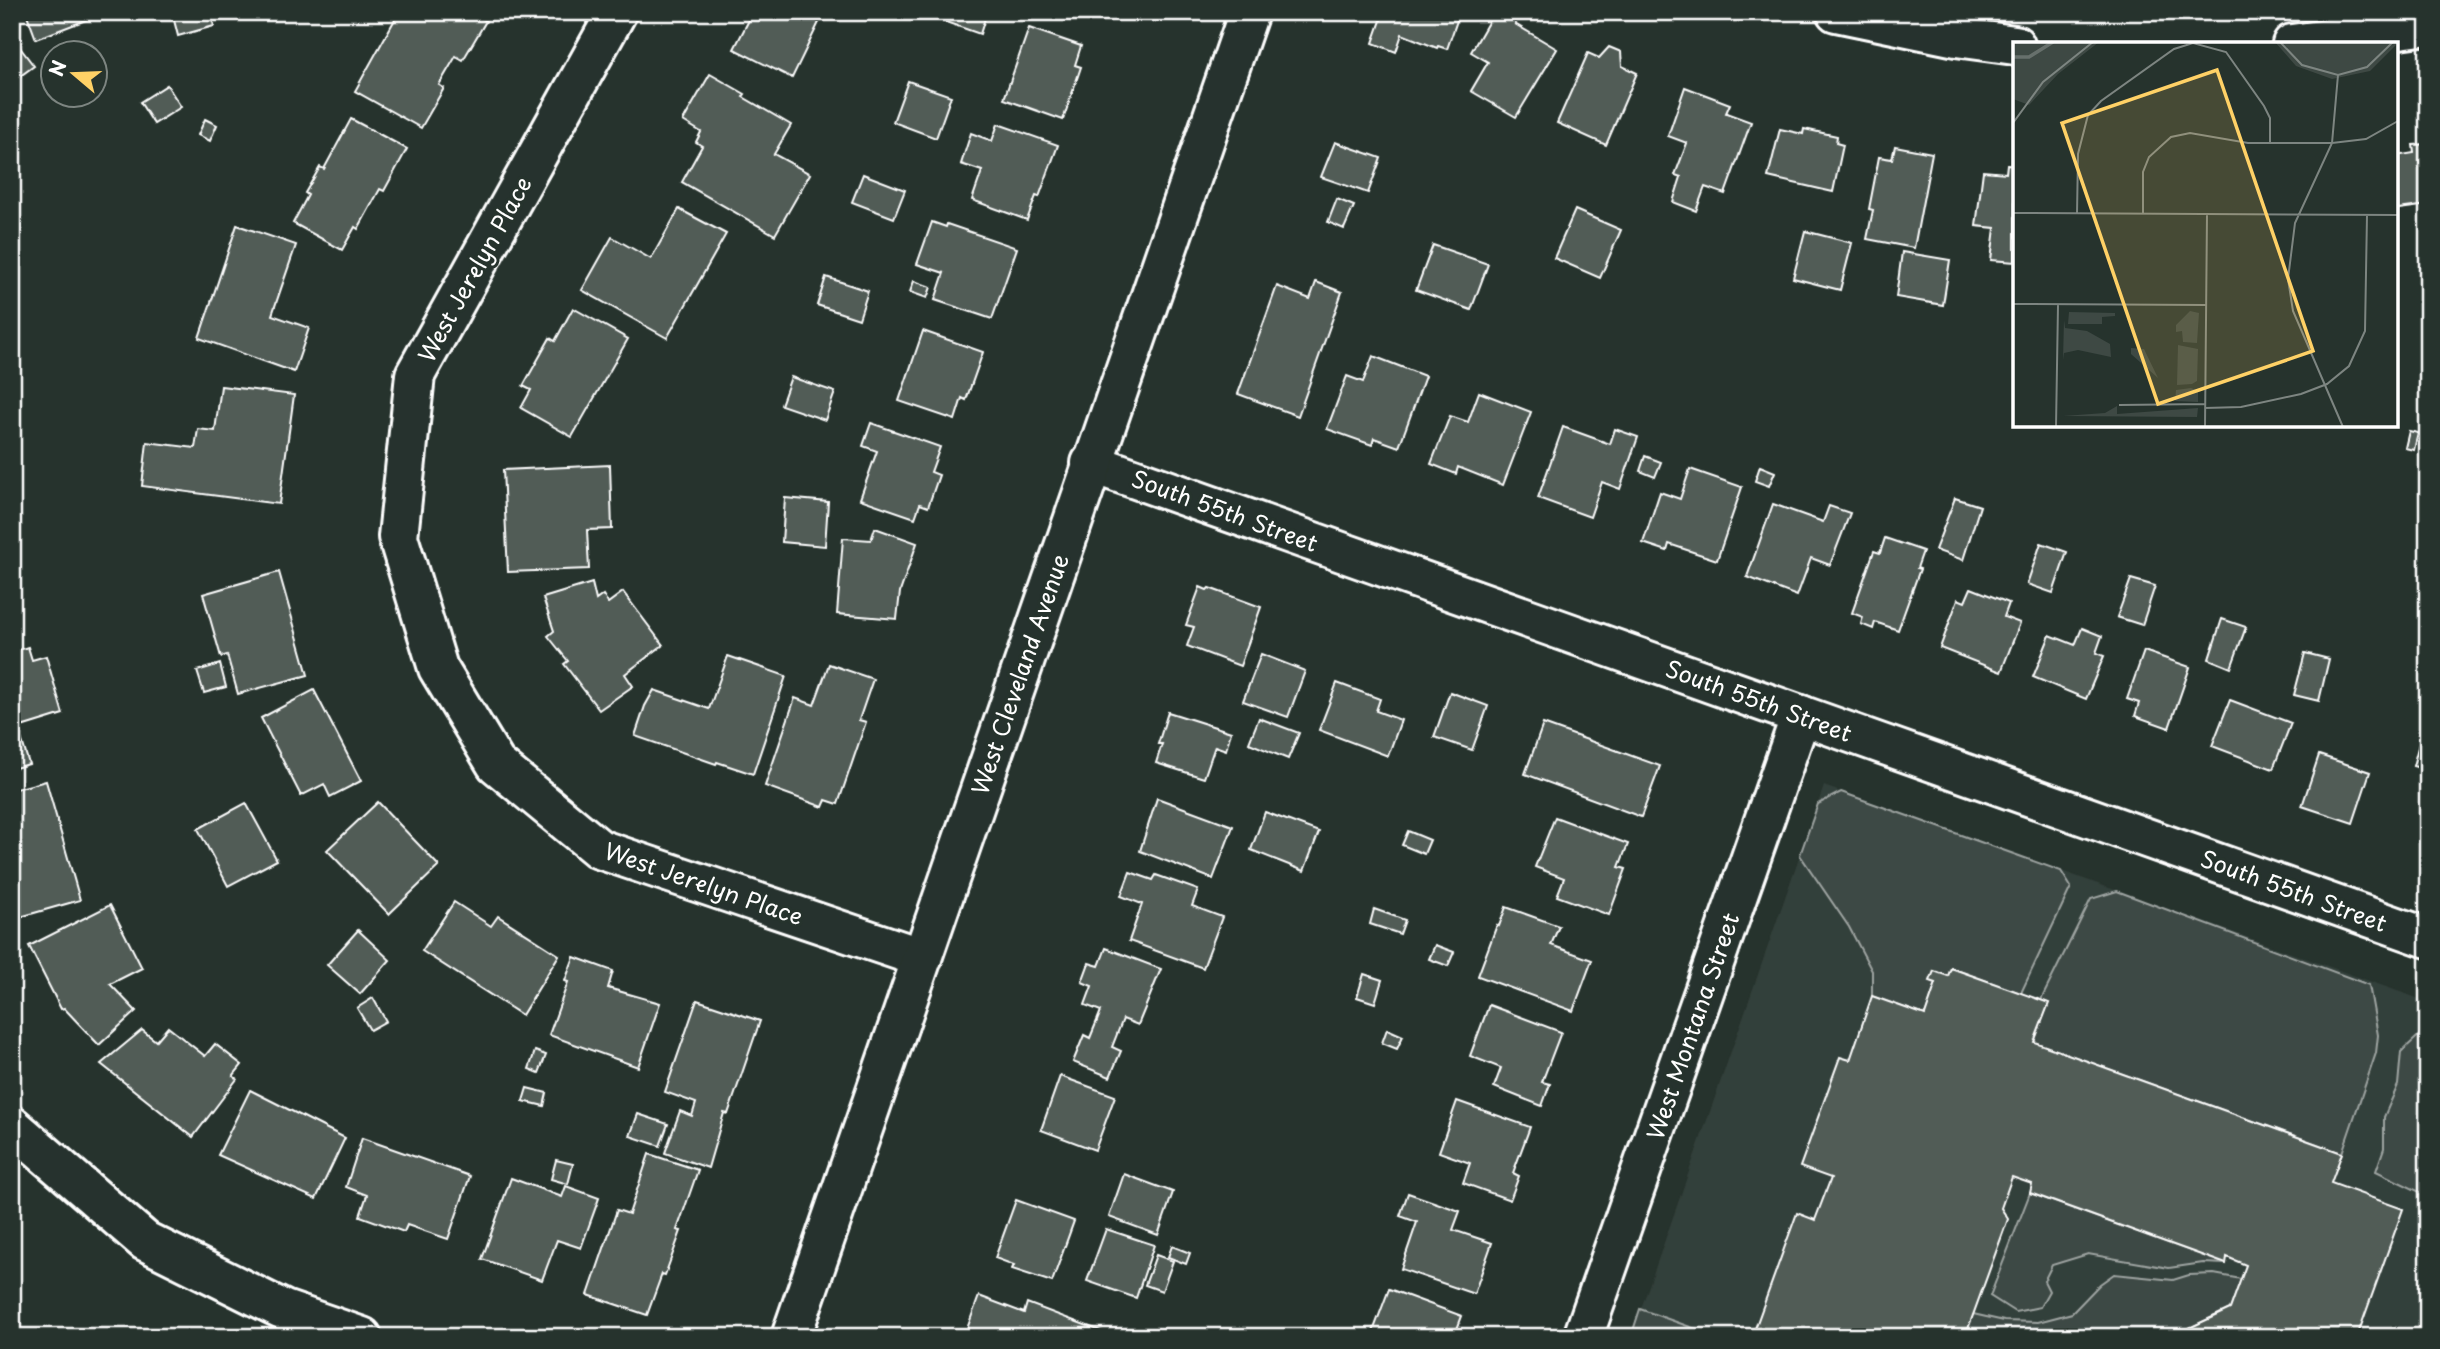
<svg xmlns="http://www.w3.org/2000/svg" width="2440" height="1349" font-family="'Playpen Sans',sans-serif">
<rect width="100%" height="100%" fill="#26332d"/>
<filter id="ink" filterUnits="userSpaceOnUse"><feTurbulence type="fractalNoise" baseFrequency=".0143" numOctaves="2"/><feDisplacementMap in="SourceGraphic" scale="14" xChannelSelector="R" yChannelSelector="G"/><feConvolveMatrix kernelMatrix="1 2 1 2 8 2 1 2 1" color-interpolation-filters="sRGB"/></filter>
<g filter="url(#ink)">
<polygon fill="#333f3a" points="1824,786 2428,1002 2428,1337 1631,1337"/>
<g fill="#3e4944" stroke="#9ea4a2" stroke-width="2">
<polygon points="1841,792 2061,871 2071,887 2021,993 1951,968 1948,976 1934,971 1936,983 1925,1015 1872,996 1872,971 1849,927 1800,855 1818,804"/>
<polygon points="2117,891 2369,985 2378,1035 2376,1053 2342,1153 2034,1042 2048,1003 2041,1000 2091,899"/>
<polygon points="2428,1027 2428,1196 2376,1171 2384,1148 2384,1117 2398,1085 2401,1052"/>
<polygon points="2030,1193 2226,1264 2203,1263 2169,1268 2088,1254 2052,1265 2044,1281 2049,1291 2040,1307 2015,1312 1990,1296"/>
<polygon points="2114,1274 2173,1280 2189,1275 2214,1274 2241,1279 2230,1309 2170,1337 1965,1337 1973,1314 2004,1321 2038,1322 2072,1313 2100,1284"/>
<polygon points="1640,1309 1718,1337 1631,1337"/>
</g>
<g fill="#515c57" stroke="#fff" stroke-width="2">
<polygon points="26,12 107,12 36,39"/>
<polygon points="172,12 210,12 214,26 178,36"/>
<polygon points="399,12 470,12 486,21 463,60 456,56 439,85 444,88 421,128 355,91"/>
<polygon points="841,12 837,20 823,14 792,78 734,49 750,18 740,12"/>
<polygon points="936,12 987,12 980,34 934,18"/>
<polygon points="1384,12 1460,12 1447,49 1438,46 1437,48 1402,34 1396,52 1373,43"/>
<polygon points="1494,12 1510,12 1519,18 1515,24 1557,49 1516,117 1471,91 1488,62 1471,52"/>
<polygon points="1029,28 1081,46 1075,65 1081,67 1063,120 1004,99"/>
<polygon points="12,37 34,66 12,82"/>
<polygon points="1609,47 1621,52 1622,66 1637,73 1606,145 1557,123 1588,53 1599,58"/>
<polygon points="710,74 745,94 743,97 791,125 774,154 810,174 775,235 682,182 702,146 696,142 701,132 683,121"/>
<polygon points="908,81 951,96 936,138 893,122"/>
<polygon points="167,85 181,107 154,124 140,102"/>
<polygon points="1685,87 1730,104 1726,113 1751,122 1725,194 1705,187 1696,211 1673,202 1681,177 1675,175 1687,143 1668,136"/>
<polygon points="205,119 217,125 210,141 198,135"/>
<polygon points="351,119 407,149 384,191 380,189 358,229 355,227 342,250 293,223 308,195 305,193 320,167 324,169"/>
<polygon points="998,124 1058,145 1039,197 1036,196 1027,220 972,200 982,171 961,164 971,133 992,141"/>
<polygon points="1780,129 1803,134 1804,129 1837,136 1836,143 1843,145 1833,192 1768,177"/>
<polygon points="1335,142 1381,158 1368,193 1321,177"/>
<polygon points="2428,144 2428,205 2398,209 2396,156 2414,153 2413,145"/>
<polygon points="1895,146 1932,153 1914,248 1867,239 1873,210 1869,209 1879,157 1892,159"/>
<polygon points="2007,164 2015,165 2015,262 1991,260 1995,228 1976,226 1983,171 2006,173"/>
<polygon points="863,174 905,190 894,218 852,202"/>
<polygon points="1337,199 1354,206 1344,229 1328,222"/>
<polygon points="679,209 726,234 667,338 582,290 612,237 651,259"/>
<polygon points="1575,210 1621,230 1600,278 1554,258"/>
<polygon points="932,222 946,227 947,224 1017,248 992,319 935,300 944,273 917,264"/>
<polygon points="237,225 296,245 272,315 309,328 294,372 199,338"/>
<polygon points="1805,231 1852,243 1840,290 1793,278"/>
<polygon points="1433,245 1488,264 1471,310 1416,290"/>
<polygon points="1902,252 1950,260 1943,305 1896,297"/>
<polygon points="826,277 868,291 859,319 817,305"/>
<polygon points="914,281 931,287 927,298 910,292"/>
<polygon points="1316,282 1342,292 1298,416 1238,394 1277,286 1310,299"/>
<polygon points="573,308 628,339 572,437 521,408 531,390 523,386 550,338 555,341"/>
<polygon points="923,331 983,352 966,400 962,398 955,420 899,401"/>
<polygon points="1373,356 1425,376 1399,447 1374,438 1372,445 1327,429 1347,376 1363,382"/>
<polygon points="791,377 835,392 825,420 781,405"/>
<polygon points="221,386 294,395 279,504 142,486 147,442 195,448 198,429 215,431"/>
<polygon points="1479,392 1531,412 1503,485 1458,467 1456,474 1431,464 1450,416 1468,422"/>
<polygon points="871,423 940,447 931,472 939,475 928,507 920,504 915,518 860,499 877,451 863,446"/>
<polygon points="1563,427 1610,444 1615,429 1638,437 1620,489 1602,482 1590,517 1538,498"/>
<polygon points="2409,431 2418,433 2414,450 2405,448"/>
<polygon points="1645,456 1661,462 1655,477 1640,471"/>
<polygon points="610,465 612,529 587,530 589,569 508,572 503,470"/>
<polygon points="1760,466 1775,472 1769,486 1755,481"/>
<polygon points="1690,469 1742,487 1717,560 1669,544 1667,551 1643,543 1660,492 1680,499"/>
<polygon points="785,498 828,502 825,546 782,542"/>
<polygon points="1955,498 1980,506 1963,560 1935,550"/>
<polygon points="1773,504 1823,522 1829,506 1850,513 1830,565 1811,558 1797,596 1747,577"/>
<polygon points="875,528 917,543 900,592 897,619 837,614 843,538 871,540"/>
<polygon points="1885,538 1923,551 1917,568 1920,569 1898,630 1875,622 1873,629 1861,624 1863,617 1852,613 1874,551 1880,553"/>
<polygon points="2041,543 2067,552 2053,593 2027,584"/>
<polygon points="279,572 308,675 238,694 227,655 221,657 203,594"/>
<polygon points="2131,579 2155,586 2142,625 2117,617"/>
<polygon points="592,583 596,600 603,595 608,603 623,592 663,645 625,674 633,686 599,710 564,664 568,661 548,636 554,631 543,598"/>
<polygon points="1200,587 1207,590 1209,588 1261,607 1240,666 1187,646 1194,627 1186,625"/>
<polygon points="1971,588 2009,603 2004,617 2020,623 2001,672 1940,648 1958,599 1965,602"/>
<polygon points="2222,619 2246,627 2231,668 2209,659"/>
<polygon points="2082,628 2102,636 2096,653 2104,656 2086,699 2033,677 2050,635 2075,645"/>
<polygon points="28,647 32,660 46,656 63,714 18,728 29,764 12,769 12,652"/>
<polygon points="2144,651 2190,667 2169,728 2135,716 2139,703 2127,699"/>
<polygon points="2305,653 2329,659 2319,701 2294,695"/>
<polygon points="1261,654 1305,671 1288,717 1243,701"/>
<polygon points="728,656 786,676 753,774 717,762 716,764 635,736 645,706 654,690 709,709"/>
<polygon points="220,664 226,687 204,693 197,671"/>
<polygon points="829,664 873,679 859,720 866,722 838,804 826,800 823,807 765,786 795,698 814,705"/>
<polygon points="1337,683 1380,699 1376,711 1401,720 1388,756 1319,730"/>
<polygon points="314,690 361,781 330,797 324,784 301,796 261,718"/>
<polygon points="1450,692 1488,706 1472,750 1434,737"/>
<polygon points="2230,700 2291,723 2273,769 2212,746"/>
<polygon points="1168,712 1231,732 1226,750 1215,746 1204,778 1156,763 1162,744 1158,744"/>
<polygon points="1259,718 1299,733 1288,759 1249,743"/>
<polygon points="1543,724 1660,766 1641,817 1525,774"/>
<polygon points="2424,725 2428,726 2428,770 2413,766"/>
<polygon points="2319,755 2370,772 2353,823 2302,806"/>
<polygon points="46,781 80,900 20,917 12,897 12,790"/>
<polygon points="1157,798 1233,826 1213,879 1140,851"/>
<polygon points="378,802 439,866 389,914 327,850"/>
<polygon points="246,803 277,860 228,886 198,829"/>
<polygon points="1265,812 1319,832 1304,871 1251,850"/>
<polygon points="1555,817 1628,844 1619,867 1626,869 1609,915 1557,896 1564,878 1535,867"/>
<polygon points="1408,831 1430,840 1424,854 1402,845"/>
<polygon points="1130,872 1153,880 1156,875 1198,890 1192,906 1222,917 1203,968 1129,941 1142,904 1121,896"/>
<polygon points="454,902 491,926 498,916 559,955 522,1015 422,951"/>
<polygon points="110,905 142,968 110,984 136,1011 99,1045 64,1008 61,1009 29,946"/>
<polygon points="1506,907 1559,926 1551,945 1592,960 1573,1011 1478,976 1497,925 1499,926"/>
<polygon points="1374,909 1405,920 1400,934 1370,924"/>
<polygon points="358,930 390,960 360,994 327,965"/>
<polygon points="1435,945 1454,952 1448,966 1429,959"/>
<polygon points="1106,948 1161,969 1138,1025 1123,1019 1112,1047 1121,1051 1110,1077 1073,1062 1084,1035 1090,1038 1101,1011 1085,1005 1092,986 1082,982 1089,963 1099,966"/>
<polygon points="574,957 613,971 608,988 660,1003 638,1067 549,1035 568,982 565,981"/>
<polygon points="1951,968 2049,1003 2034,1042 2342,1153 2331,1183 2403,1209 2357,1337 2170,1337 2230,1309 2246,1265 2227,1257 2226,1264 2030,1193 2032,1184 2012,1177 2001,1208 2008,1219 1965,1337 1752,1337 1797,1213 1815,1220 1831,1178 1800,1167 1840,1057 1850,1060 1872,996 1925,1015 1936,983 1930,981 1934,971 1948,976"/>
<polygon points="1364,974 1382,980 1375,1003 1357,997"/>
<polygon points="373,998 386,1021 370,1030 357,1008"/>
<polygon points="697,1000 760,1021 728,1114 724,1113 708,1168 665,1153 680,1111 692,1116 696,1103 665,1092"/>
<polygon points="1489,1005 1561,1032 1542,1082 1550,1084 1542,1106 1494,1087 1501,1068 1470,1056"/>
<polygon points="168,1027 205,1056 215,1044 242,1065 233,1076 237,1079 193,1137 101,1064 142,1030 156,1041"/>
<polygon points="1387,1029 1403,1036 1397,1049 1382,1043"/>
<polygon points="535,1051 546,1055 539,1073 529,1069"/>
<polygon points="1060,1076 1115,1096 1095,1150 1041,1130"/>
<polygon points="527,1088 547,1093 544,1106 523,1101"/>
<polygon points="250,1090 345,1138 316,1199 218,1155"/>
<polygon points="1457,1101 1530,1127 1513,1173 1519,1176 1510,1200 1463,1183 1470,1163 1439,1152"/>
<polygon points="638,1114 668,1124 660,1146 630,1136"/>
<polygon points="362,1138 470,1176 448,1239 407,1225 404,1232 360,1216 367,1195 346,1187"/>
<polygon points="649,1154 698,1170 677,1230 681,1231 665,1275 662,1274 647,1315 588,1295 617,1210 629,1214"/>
<polygon points="556,1160 573,1164 568,1184 551,1179"/>
<polygon points="1124,1174 1173,1192 1158,1235 1109,1217"/>
<polygon points="511,1178 562,1197 566,1186 599,1198 581,1248 557,1240 542,1280 482,1259"/>
<polygon points="1408,1193 1460,1211 1453,1230 1492,1243 1474,1294 1401,1269 1417,1222 1400,1216"/>
<polygon points="1016,1200 1074,1221 1052,1282 1012,1269 1014,1265 995,1258"/>
<polygon points="1106,1229 1154,1245 1136,1298 1087,1281"/>
<polygon points="1172,1246 1190,1253 1186,1264 1168,1257"/>
<polygon points="1156,1255 1173,1261 1162,1291 1145,1285"/>
<polygon points="1389,1289 1462,1316 1454,1337 1371,1337"/>
<polygon points="979,1296 1024,1313 1027,1303 1109,1334 1108,1337 964,1337"/>
</g>
<g fill="none" stroke-linecap="round" stroke-linejoin="round">
<g stroke="#fff" stroke-width="44">
<g id="minor">
<polyline points="617,12 415,375 398,537 438,668 496,764 599,849 922,958"/>
<polyline points="1836,12 1956,37 2015,45"/>
<polyline points="2292,44 2428,25"/>
<polyline points="1091,463 2428,938"/>
<polyline points="12,1126 145,1241 284,1310 362,1337"/>
<polyline points="791,1337 1249,12"/>
<polyline points="1583,1337 1801,715"/>
</g>
</g>
<use href="#minor" stroke="#26332d" stroke-width="38"/>
</g>
</g>
<g text-anchor="middle" dominant-baseline="central" stroke-width="6" stroke-linejoin="round" paint-order="stroke">
<g font-size="23" fill="#fff" stroke="#26332d">
<text transform="translate(474 269) rotate(-61)">West Jerelyn Place</text>
<text transform="translate(1225 510) rotate(20)">South 55th Street</text>
<text transform="translate(1019 674) rotate(-71)">West Cleveland Avenue</text>
<text transform="translate(1759 700) rotate(20)">South 55th Street</text>
<text transform="translate(704 883) rotate(19)">West Jerelyn Place</text>
<text transform="translate(2294 890) rotate(20)">South 55th Street</text>
<text transform="translate(1692 1026) rotate(-71)">West Montana Street</text>
</g>
</g>
<g transform="translate(2013 42)">
<rect width="385" height="385" fill="#26332d"/>
<path d="M0,0h86l-41,32 -29,31 -16,-6zM262,0l123,1 -28,28 -38,8 -36,-13zM177,269l9,2 -2,30 -14,-1 -1,-11 -6,1v-7zM56,270l46,1v3l-13,1v7h-34zM51,278l1,8 22,3 23,13 1,13 -33,-7 -14,3 -1,7zM165,303l20,4 -1,32 -5,3 -15,1zM118,306l13,1 14,29 -27,-24zM178,346l7,3v11l-23,-1 1,-11zM104,364v8l81,-6 -1,9 -134,-1 42,-3z" fill="#3e4944"/>
<path fill="none" stroke="#67706c" stroke-width="3.5" d="M0,15h16l24,-15"/>
<path fill="none" stroke="#7d8581" stroke-width="2" d="M267,0l22,23 36,10 29,-8 26,-25M325,33l-6,68 -37,80 -7,56 5,32 50,116M0,81l30,-41 50,-40M0,171l385,2M64,172l1,-60 10,-39 13,-14 73,-52 19,-6 33,9 38,54 6,12v26M130,172v-42l6,-15 22,-20 19,-4 58,10h84l34,-4 32,-18M0,262l193,1M106,363l86,-1M192,366l36,-1 60,-13 26,-10 22,-18 16,-35 2,-116M43,385l2,-122M192,385l2,-213"/>
<path fill="#ffd166" fill-opacity="0.15" stroke="#ffd166" stroke-width="3.5" d="M204,28l96,281 -155,53 -96,-281z"/>
<rect width="385" height="385" fill="none" stroke="#fff" stroke-width="3.5"/>
</g>
<rect width="2440" height="1349" fill="none" stroke="#26332d" stroke-width="42"/>
<rect x="21" y="21" width="2398" height="1307" fill="none" stroke="#fff" stroke-width="2.5" filter="url(#ink)"/>
<g transform="translate(74 74) rotate(289)"><circle r="33" fill="#26332d" stroke="#7d8581" stroke-width="2"/>
<path d="M0-5L12 26L0 18L-12 26Z" fill="#ffd166"/>
<text y="-10" font-size="19" font-weight="bold" text-anchor="middle" fill="#ffffff">N</text>
</g>
</svg>
